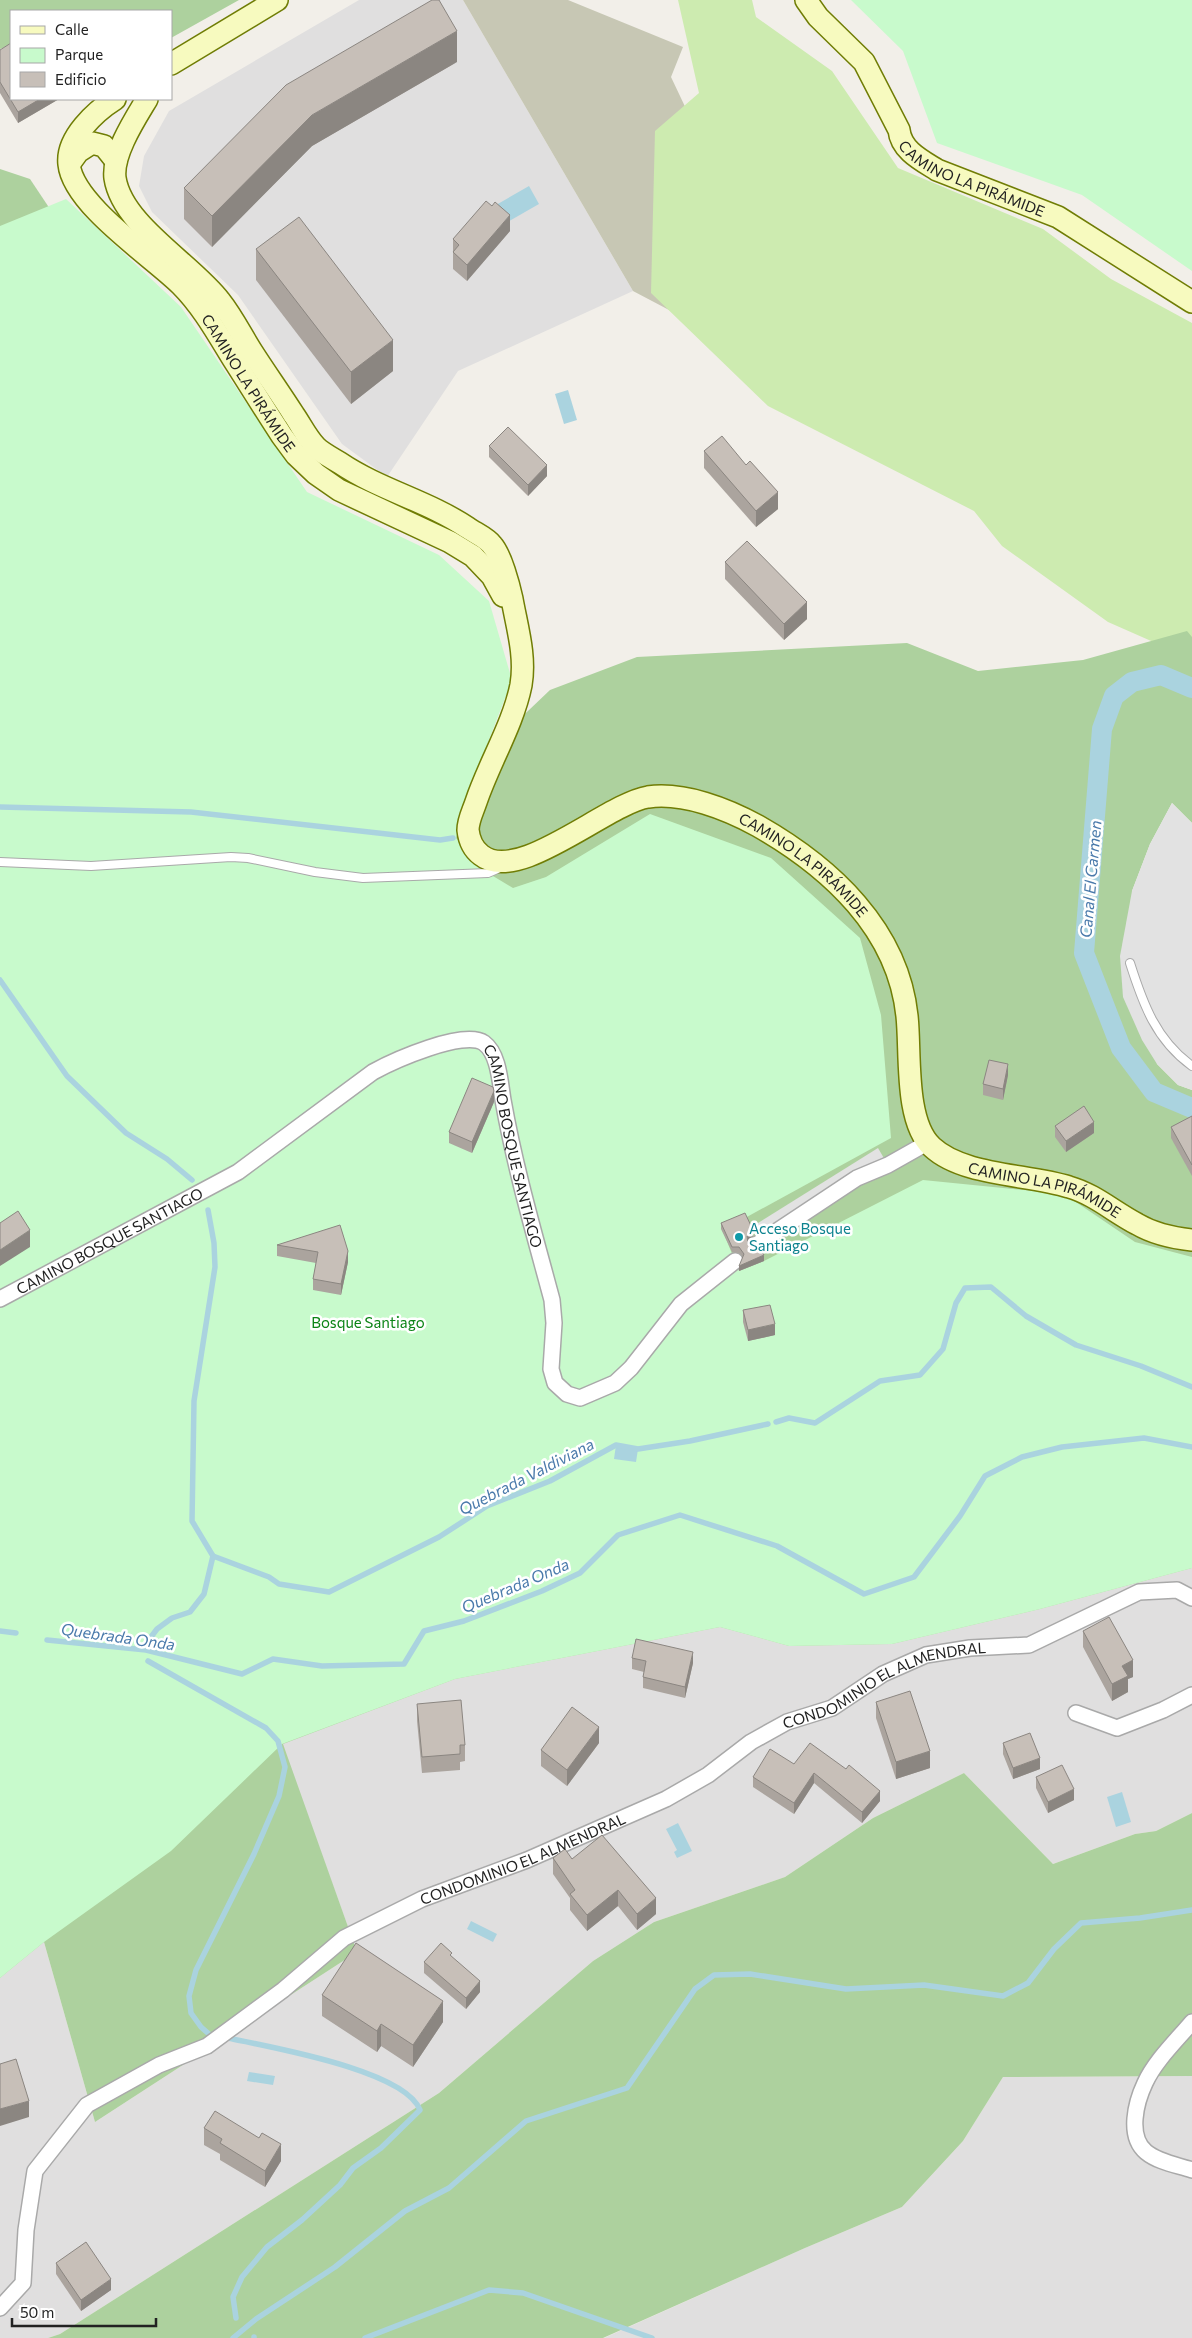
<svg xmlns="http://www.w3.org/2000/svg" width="1192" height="2338" font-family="Commissioner,sans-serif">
<rect width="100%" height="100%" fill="#f2efe9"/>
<g fill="#e0dfdf">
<polygon points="359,0 463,0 633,291 458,371 387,477 342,444 238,295 152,212 139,186 144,156 169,111"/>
<polygon points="1192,1568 1192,1813 1156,1831 1135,1834 1053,1864 964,1773 873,1818 785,1877 654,1922 593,1961 439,2093 60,2334 48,2338 0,2338 0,1978 44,1942 95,2122 357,1952 282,1744 455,1679 720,1627 789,1646 892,1644 1040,1609"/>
<polygon points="1192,2076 1192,2338 604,2338 805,2248 902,2207 963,2141 1003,2077"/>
</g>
<polygon fill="#c7c7b4" points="463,0 568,0 683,47 671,77 716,172 787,372 633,291"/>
<polygon fill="#cdebb0" points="678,0 752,0 756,17 832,71 898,168 1043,229 1111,279 1192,323 1192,659 1108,622 1002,546 974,511 768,406 651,293 655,131 699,93"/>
<g fill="#add19e">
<polygon points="0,0 239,0 171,38 171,11 11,11 11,45 0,49"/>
<polygon points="0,169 30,179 50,209 0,243"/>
<polygon points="1187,631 1192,637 1192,823 1172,803 1150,844 1132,891 1157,1064 1178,1085 1192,1090 1192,1568 1040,1609 892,1644 789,1646 720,1627 455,1679 283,1744 357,1952 95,2122 44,1942 0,1978 0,894 438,928 462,774 550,690 637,657 907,643 978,671 1083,660"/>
<polygon points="964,1773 1053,1864 1135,1834 1156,1831 1192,1813 1192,2076 1003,2077 963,2141 902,2207 805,2248 603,2338 48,2338 60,2334 439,2093 593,1961 654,1922 785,1877 873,1818"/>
</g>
<g fill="#c8facc">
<polygon points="851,0 1192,0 1192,271 1082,195 937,143 903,51"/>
<polygon points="66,199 181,307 307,492 439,555 489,601 512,680 474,779 456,838 488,873 513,888 546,877 650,814 771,858 860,938 881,1015 891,1138 745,1218 722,1229 739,1271 764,1261 923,1180 1064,1194 1135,1242 1192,1257 1192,1568 1040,1609 892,1644 789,1646 720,1627 455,1679 282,1744 171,1851 44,1942 0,1978 0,226"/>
</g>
<g fill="#e2e2e2">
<polygon points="1172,803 1192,823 1192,1090 1178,1085 1157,1064 1142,1040 1123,997 1120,956 1132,891 1150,844"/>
<polygon points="878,1148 885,1160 761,1237 755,1225"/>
</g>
<g fill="#aad3df">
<polygon points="529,186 539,204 506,223 496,205"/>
<polygon points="568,390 577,420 564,424 555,394"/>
<polygon points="616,1445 638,1449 636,1462 614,1459"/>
<polygon points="1122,1792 1131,1822 1116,1827 1107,1797"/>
<polygon points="678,1823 692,1851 677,1858 674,1852 677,1850 666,1829"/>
<polygon points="471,1921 497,1934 493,1942 467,1929"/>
<polygon points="249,2072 275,2076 273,2085 247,2081"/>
</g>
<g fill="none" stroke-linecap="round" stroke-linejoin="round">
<g stroke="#aad3df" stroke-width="5.5">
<polyline points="0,807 191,812 440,840 453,838"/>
<polyline points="0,980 67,1076 126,1133 167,1159 192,1180"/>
<polyline points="208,1210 214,1243 215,1267 194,1401 192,1521 213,1556 269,1577 279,1584 329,1592 439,1537 487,1506 550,1481 616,1445 638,1449 690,1441 768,1424"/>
<polyline points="776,1422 789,1418 815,1423 880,1381 920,1375 943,1349 956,1303 965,1288 991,1287 1026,1316 1076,1345 1141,1366 1192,1387"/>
<polyline points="0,1631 16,1633"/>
<polyline points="47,1640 146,1650 242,1674 273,1659 322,1666 404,1664 424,1631 464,1621 542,1591 580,1573 618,1535 680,1515 777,1546 864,1594 914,1577 960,1516 985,1476 1022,1457 1062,1447 1144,1438 1192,1447"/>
<polyline points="148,1641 157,1629 172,1618 190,1612 204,1594 213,1556"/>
<polyline points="148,1661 266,1728 278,1741 285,1767 279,1796 254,1854 196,1970 189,1996 191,2013 201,2027 209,2034"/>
<path d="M228,2038c41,9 177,32 192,72l-39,38 -28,20 -13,17 -38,35 -35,27 -25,30 -9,20 3,21"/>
<polyline points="254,2337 254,2338"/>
<polyline points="233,2338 256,2319 335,2267 405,2211 449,2188 526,2121 627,2088 695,1989 714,1975 750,1974 846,1989 924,1985 1003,1996 1028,1983 1054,1949 1081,1923 1140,1918 1192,1910"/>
<polyline points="365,2338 489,2290 523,2293 652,2338"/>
</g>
<polyline stroke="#aad3df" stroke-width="20" points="1192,688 1161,675 1132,682 1114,696 1102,729 1084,953 1121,1048 1154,1092 1192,1108"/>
<g stroke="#a9a9a9" stroke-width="10">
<g id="lane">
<polyline points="0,862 91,866 231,857 248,858 315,872 363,878 488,873 502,867"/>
<path d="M1130,963c13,41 26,77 62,103"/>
</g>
</g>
<g stroke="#a9a9a9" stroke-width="18">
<g id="street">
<polyline points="756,1245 857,1178 888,1165 927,1143"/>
<path id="s1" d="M0,1299l238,-127 135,-100c20,-11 91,-43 111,-29 15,11 16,40 19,57 12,68 31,133 49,200l2,23 -3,46 4,14 12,11 13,4 35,-15 16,-15 50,-64 54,-43"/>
<polyline points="1076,1713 1117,1728 1163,1710 1192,1695"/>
<path d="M1192,2022c-16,19 -37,39 -47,61 -9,19 -18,53 1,69 12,10 31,13 46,18"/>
<path id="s2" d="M0,2308l23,-25 3,-53 9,-59 52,-66 72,-40 48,-19 76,-56 61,-52 78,-39 105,-39 139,-61 42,-24 43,-33 36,-20 45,-14 51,-34 43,-19 44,-7 59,-3 110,-53 38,-2 15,8"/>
</g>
</g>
<g stroke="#707d05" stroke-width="24">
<g id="secondary">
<path id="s3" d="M806,0l12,17 46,45 35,68c2,20 22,30 38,40l121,47 134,85"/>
<polyline points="171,64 277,0"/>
<path id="s4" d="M115,99c-19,12 -49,39 -46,65 4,41 84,93 112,121 21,21 36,48 52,74 16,25 32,51 49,77l14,19 20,19 23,16 111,52 23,14 19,20 11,20"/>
<path id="s5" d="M147,99c-12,20 -35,55 -32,79 7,47 77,86 105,123 12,15 21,33 31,49 14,22 29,43 43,65 7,10 13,23 22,32 6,6 16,11 24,16 40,27 88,38 128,65 7,5 19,10 24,17 9,10 17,40 20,54 5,28 14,57 9,86 -8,40 -32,78 -45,117 -3,9 -8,18 -8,28 1,9 5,19 13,25 37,30 125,-51 167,-58 36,-5 79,12 110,29 72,41 140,103 149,190 4,36 -3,105 25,131 31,29 96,27 137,40 25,7 45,25 68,37 17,10 36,14 55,16"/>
<polyline points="70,163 78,152 92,143 104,146 116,161"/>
</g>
</g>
<use href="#lane" stroke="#fff" stroke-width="8"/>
<use href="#street" stroke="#fff" stroke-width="15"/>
<use href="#secondary" stroke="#f7fabf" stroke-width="21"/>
</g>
<g fill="#aba49e">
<polygon points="0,50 11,99 59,99 18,123 0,93"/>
<polygon points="457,62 312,146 212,247 184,219 184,188"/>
<polygon points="510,231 467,281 453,269 453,239"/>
<polygon points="256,249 393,371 351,404 256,280"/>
<polygon points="489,446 547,476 528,496 489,457"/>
<polygon points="704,451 778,509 756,527 704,468"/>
<polygon points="725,562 807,619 784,640 725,579"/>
<polygon points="1008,1075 1003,1100 983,1095 983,1084"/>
<polygon points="494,1102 472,1153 449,1143 449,1132"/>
<polygon points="1192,1116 1192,1176 1171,1138 1171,1127"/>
<polygon points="1055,1126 1094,1133 1066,1152 1055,1137"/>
<polygon points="721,1223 753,1236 748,1241 748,1244 764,1261 739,1271 743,1257 739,1253 732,1252 721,1229"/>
<polygon points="277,1245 348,1251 348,1262 341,1295 313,1290 313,1279 316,1263 277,1256"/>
<polygon points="743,1310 775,1335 748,1341 743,1322"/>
<polygon points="1083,1631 1133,1677 1128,1679 1128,1692 1112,1701 1083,1647"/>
<polygon points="632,1658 693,1663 685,1698 643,1688 643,1677 644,1672 632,1669"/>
<polygon points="876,1702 930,1768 896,1779 876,1718"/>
<polygon points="417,1704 465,1745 465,1761 460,1762 460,1770 422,1773 417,1721"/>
<polygon points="599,1743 567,1786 541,1766 541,1750"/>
<polygon points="1003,1743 1040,1769 1013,1779 1003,1754"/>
<polygon points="794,1764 880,1801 862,1823 814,1783 794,1814 753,1787 753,1777"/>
<polygon points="1036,1777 1074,1800 1048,1813 1036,1788"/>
<polygon points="553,1858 572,1859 656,1914 637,1930 618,1906 587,1931 570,1910 570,1898 553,1874"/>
<polygon points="452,1957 480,1992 466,2009 424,1973 424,1962"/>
<polygon points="322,1995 443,2022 413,2067 381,2046 377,2052 322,2016"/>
<polygon points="204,2128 281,2161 265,2187 220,2160 220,2154 204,2145"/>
<polygon points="56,2263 111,2290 81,2311 56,2274"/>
</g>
<g fill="#8b8681">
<polygon points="457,31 457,62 312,146 212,247 212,216 312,115"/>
<polygon points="40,99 59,99 18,123 18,112"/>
<polygon points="510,215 510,231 467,281 467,265"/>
<polygon points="393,340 393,371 351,404 351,372"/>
<polygon points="547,465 547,476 528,496 528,485"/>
<polygon points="778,492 778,509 756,527 756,511"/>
<polygon points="807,602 807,619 784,640 784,624"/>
<polygon points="1008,1064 1008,1075 1003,1100 1003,1089"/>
<polygon points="494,1091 494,1102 472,1153 472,1142"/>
<polygon points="1094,1122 1094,1133 1066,1152 1066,1141"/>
<polygon points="30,1230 30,1247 0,1266 0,1250"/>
<polygon points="753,1230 753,1236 747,1241 747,1236"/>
<polygon points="348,1251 348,1262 341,1295 341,1284"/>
<polygon points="764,1255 764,1261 739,1271 739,1266"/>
<polygon points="775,1324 775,1335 748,1341 748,1330"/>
<polygon points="693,1652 693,1663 685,1698 685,1687"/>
<polygon points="1133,1660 1133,1677 1128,1679 1128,1692 1112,1701 1112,1684 1122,1666"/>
<polygon points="599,1727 599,1743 567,1786 567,1770"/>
<polygon points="930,1751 930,1768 896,1779 896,1762"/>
<polygon points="1040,1758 1040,1769 1013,1779 1013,1768"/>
<polygon points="814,1773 814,1783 794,1814 794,1803"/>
<polygon points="1074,1789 1074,1800 1048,1813 1048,1802"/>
<polygon points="880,1791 880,1801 862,1823 862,1812"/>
<polygon points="618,1890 618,1906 587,1931 587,1915"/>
<polygon points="656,1898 656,1914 637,1930 637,1914"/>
<polygon points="480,1981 480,1992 466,2009 466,1998"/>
<polygon points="443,2001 443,2022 413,2067 413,2045"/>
<polygon points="381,2024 381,2046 377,2052 377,2031"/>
<polygon points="29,2101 29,2117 0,2126 0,2109"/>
<polygon points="281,2144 281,2161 265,2187 265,2171"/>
<polygon points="111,2279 111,2290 81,2311 81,2300"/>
</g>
<g fill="#c7bfb8" stroke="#8b8681">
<polygon points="432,0 439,0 457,31 312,115 212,216 184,188 286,85"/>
<polygon points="11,43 11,99 40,99 18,112 0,82 0,50"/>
<polygon points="486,201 492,206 495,202 510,215 467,265 453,252 459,245 453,239"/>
<polygon points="299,217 393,340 351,372 256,249"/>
<polygon points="508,427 547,465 528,485 489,446"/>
<polygon points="722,436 746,465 750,461 778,492 756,511 704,451"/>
<polygon points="747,541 807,602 784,624 725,562"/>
<polygon points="989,1060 1008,1064 1003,1089 983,1084"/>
<polygon points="472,1078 493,1087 494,1091 472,1142 449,1132"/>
<polygon points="1084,1106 1094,1122 1066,1141 1055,1126"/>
<polygon points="1192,1116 1192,1165 1171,1127"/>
<polygon points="18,1211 30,1230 0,1250 0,1223"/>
<polygon points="745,1213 753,1230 747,1236 748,1244 752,1248 760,1248 764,1255 739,1266 744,1254 739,1247 732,1247 721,1223"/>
<polygon points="340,1225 348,1251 341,1284 313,1279 318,1252 277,1245"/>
<polygon points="770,1305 775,1324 748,1330 743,1310"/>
<polygon points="1109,1617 1133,1660 1122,1666 1128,1676 1112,1684 1083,1631"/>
<polygon points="636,1639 693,1652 685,1687 643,1677 646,1661 632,1658"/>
<polygon points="910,1691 930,1751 896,1762 876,1702"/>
<polygon points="461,1700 465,1745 460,1745 460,1754 422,1757 417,1704"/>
<polygon points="572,1707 599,1727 567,1770 541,1750"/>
<polygon points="1030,1733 1040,1758 1013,1768 1003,1743"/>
<polygon points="810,1743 846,1769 849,1765 880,1791 862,1812 814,1773 794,1803 753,1777 770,1749 794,1764"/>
<polygon points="1062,1765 1074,1789 1048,1802 1036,1777"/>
<polygon points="602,1835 656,1898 637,1914 618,1890 587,1915 570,1894 575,1890 553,1858 565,1849 572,1859"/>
<polygon points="356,1943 443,2001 413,2045 381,2024 377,2031 322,1995"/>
<polygon points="441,1943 452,1953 450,1955 480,1981 466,1998 424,1962"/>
<polygon points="16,2059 29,2101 0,2109 0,2064"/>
<polygon points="215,2111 259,2138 262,2133 281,2144 265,2171 220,2143 222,2139 204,2128"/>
<polygon points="86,2242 111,2279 81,2300 56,2263"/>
</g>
<circle fill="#0f9aa8" stroke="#fff" stroke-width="2" cx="739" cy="1237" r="5"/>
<g text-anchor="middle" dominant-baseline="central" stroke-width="5" stroke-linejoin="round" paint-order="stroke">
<g font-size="15" fill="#222" stroke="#fff">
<text stroke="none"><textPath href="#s3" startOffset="254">CAMINO LA PIRÁMIDE</textPath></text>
<text stroke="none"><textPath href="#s4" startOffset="370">CAMINO LA PIRÁMIDE</textPath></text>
<text stroke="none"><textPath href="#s5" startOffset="1315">CAMINO LA PIRÁMIDE</textPath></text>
<text stroke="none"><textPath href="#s1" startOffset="664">CAMINO BOSQUE SANTIAGO</textPath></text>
<text stroke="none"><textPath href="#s5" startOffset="1764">CAMINO LA PIRÁMIDE</textPath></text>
<text stroke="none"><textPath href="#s1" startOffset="124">CAMINO BOSQUE SANTIAGO</textPath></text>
<text stroke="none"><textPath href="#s2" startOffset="1140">CONDOMINIO EL ALMENDRAL</textPath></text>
<text stroke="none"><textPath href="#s2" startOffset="735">CONDOMINIO EL ALMENDRAL</textPath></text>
</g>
<g font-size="15" fill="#0d838f" stroke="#fff" text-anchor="start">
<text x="749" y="1228">Acceso Bosque<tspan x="749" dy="17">Santiago</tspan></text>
</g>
<g font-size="15" fill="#0c8416" stroke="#fff">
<text x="368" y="1322">Bosque Santiago</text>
</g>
<g font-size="16" font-style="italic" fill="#4a7aab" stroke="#fff">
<text transform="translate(1090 879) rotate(-85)">Canal El Carmen</text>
<text transform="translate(526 1476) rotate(-27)">Quebrada Valdiviana</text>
<text transform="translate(515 1585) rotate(-23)">Quebrada Onda</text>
<text transform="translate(118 1636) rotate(8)">Quebrada Onda</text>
</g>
</g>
<rect x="10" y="10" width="162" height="90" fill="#ffffff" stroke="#a7a7a7"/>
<rect x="20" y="26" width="25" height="8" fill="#f7fabf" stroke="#a7a7a7"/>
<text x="55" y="35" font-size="15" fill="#222222">Calle</text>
<rect x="20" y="48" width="25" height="15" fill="#c8facc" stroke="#a7a7a7"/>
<text x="55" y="60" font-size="15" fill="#222222">Parque</text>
<rect x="20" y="72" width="25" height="15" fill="#c7bfb8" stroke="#a7a7a7"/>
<text x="55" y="85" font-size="15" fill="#222222">Edificio</text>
<path d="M12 2318v8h144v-8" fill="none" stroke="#222222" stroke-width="2.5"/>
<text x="20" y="2318" font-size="15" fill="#222222" stroke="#ffffff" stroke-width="4" paint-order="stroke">50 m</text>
</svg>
